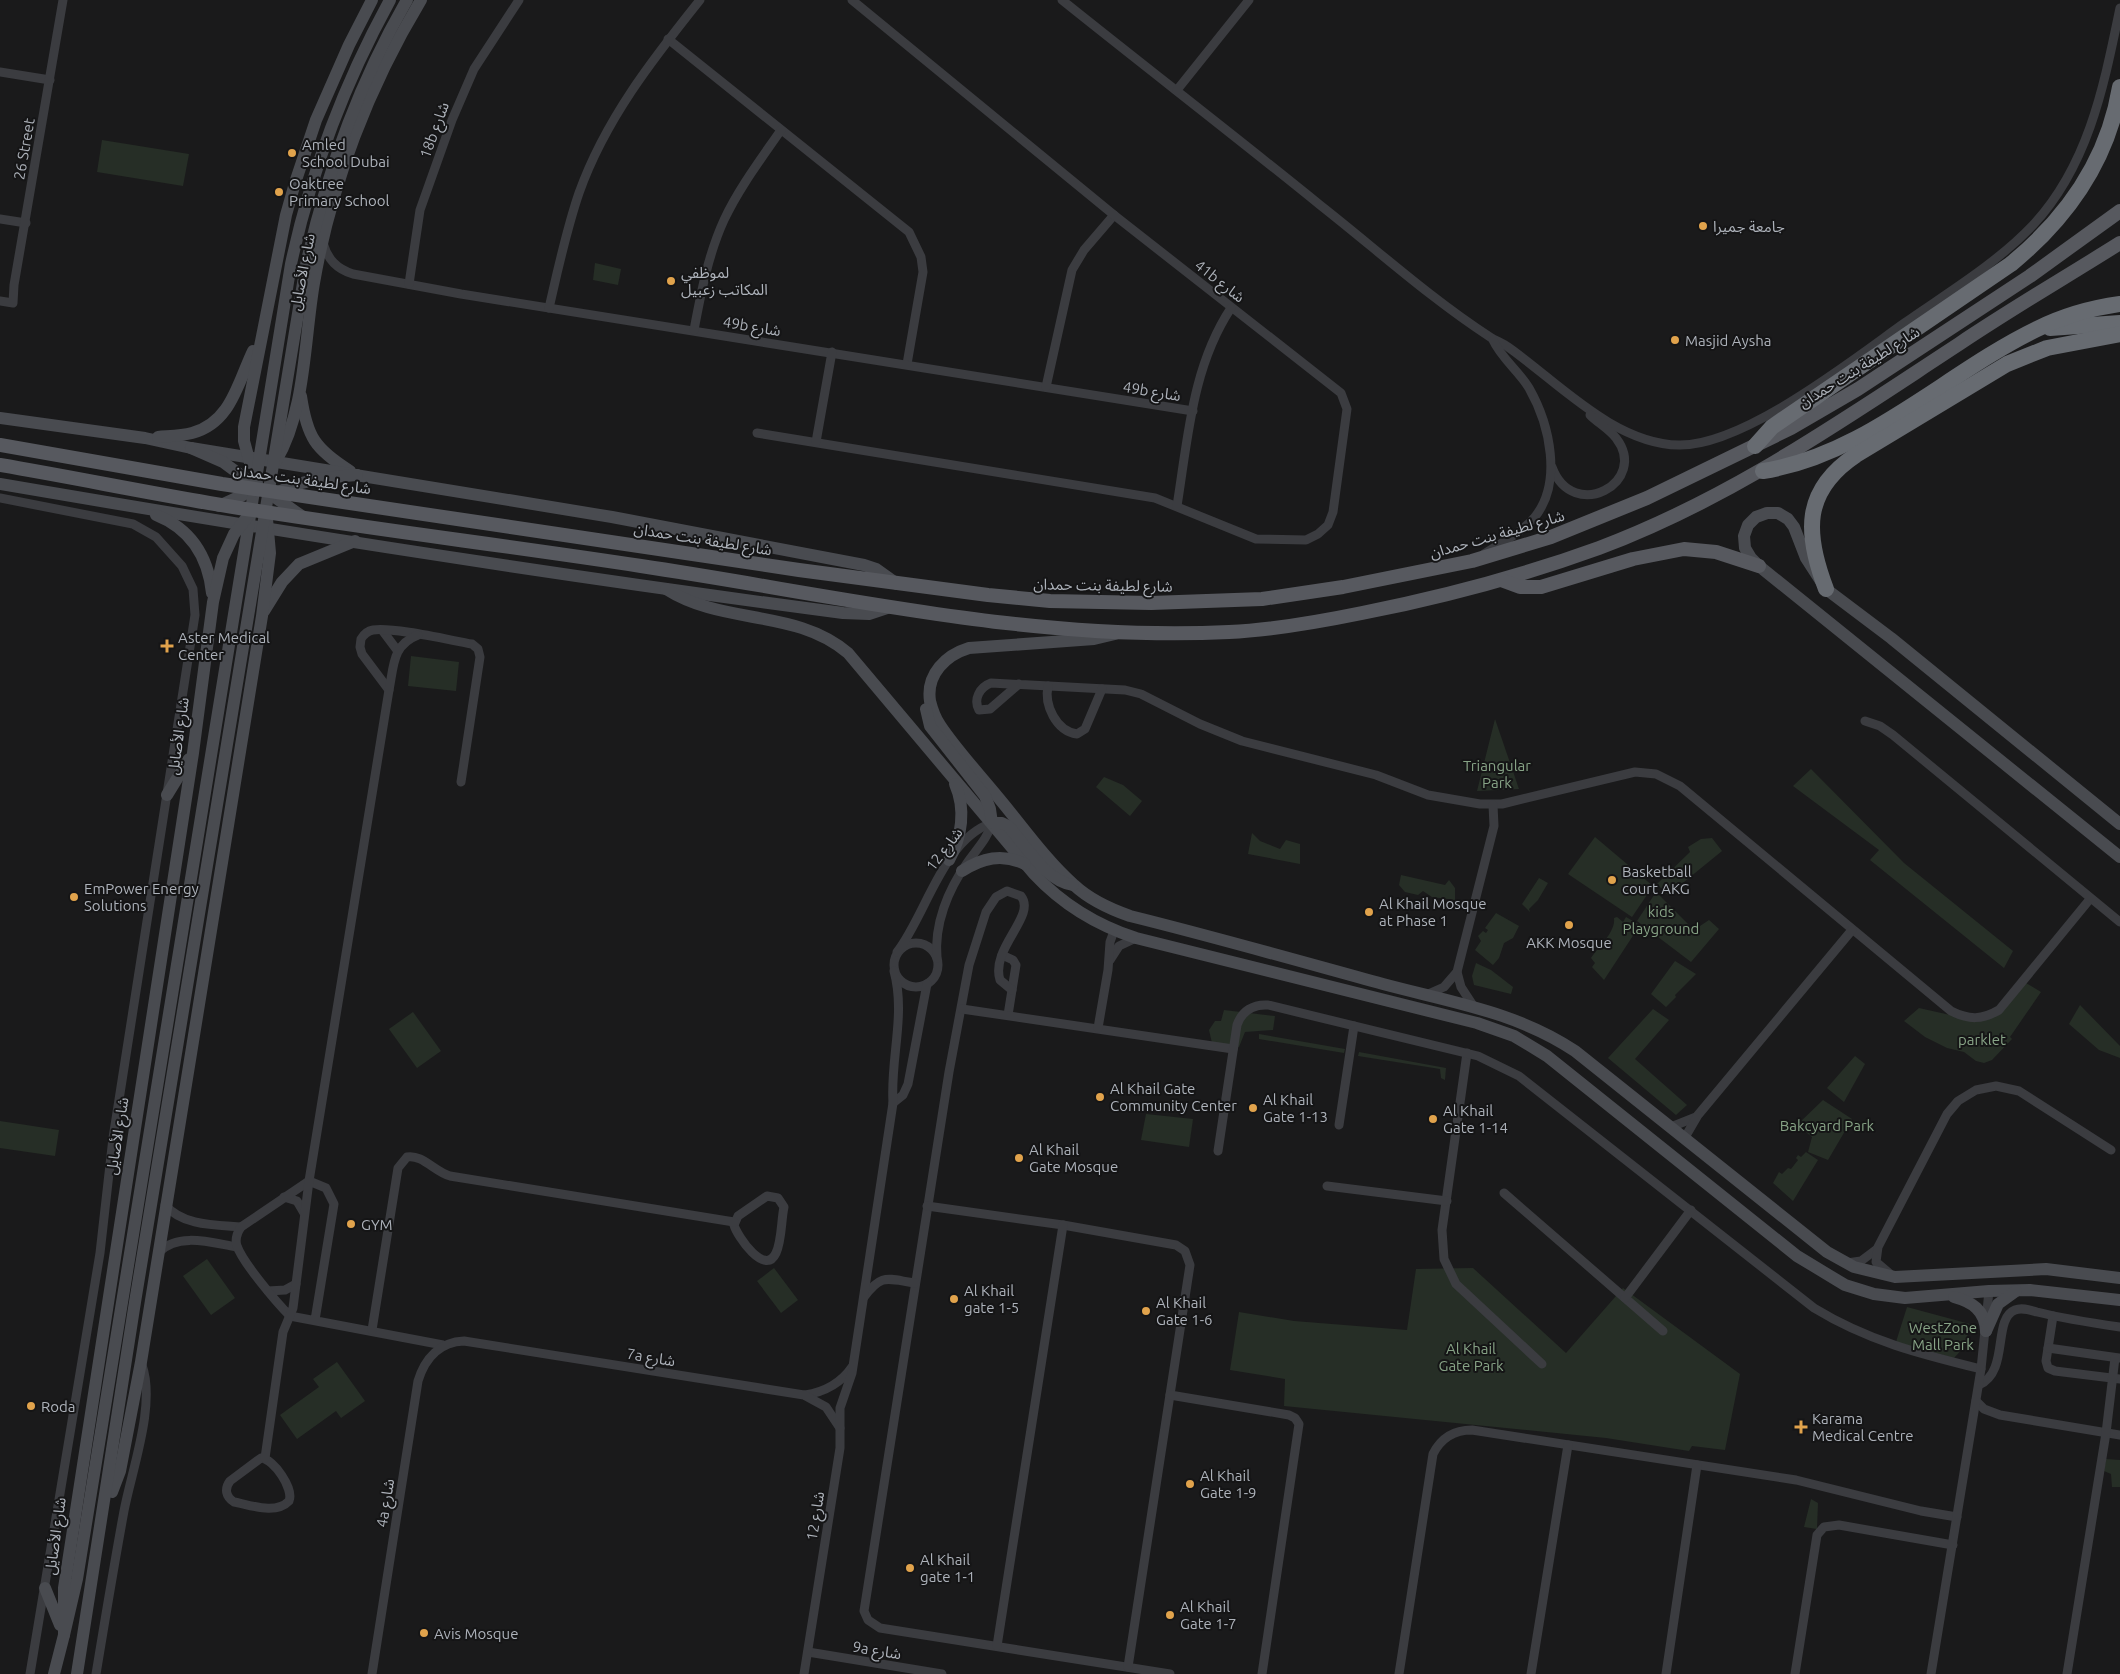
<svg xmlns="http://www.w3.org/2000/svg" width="2120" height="1674" font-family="Ubuntu,'Noto Sans Arabic',sans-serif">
<rect width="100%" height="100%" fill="#1a1a1b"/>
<g fill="#262e26">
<polygon points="102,140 189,154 183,186 97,172"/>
<polygon points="595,263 621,269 618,285 593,280"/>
<polygon points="411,656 459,662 456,691 408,686"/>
<polygon points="1495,719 1519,789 1477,791"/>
<polygon points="1811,769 1904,863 2013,951 2004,968 1870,860 1879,850 1793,786"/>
<polygon points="1104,777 1123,785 1142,801 1130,816 1096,787"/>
<polygon points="1252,833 1260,841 1280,849 1286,840 1300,844 1300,864 1248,854"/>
<polygon points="1595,837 1653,886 1632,917 1568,874"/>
<polygon points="1712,838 1722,851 1668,895 1657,884 1690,852 1688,847 1701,839"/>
<polygon points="1401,875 1445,885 1449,880 1455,888 1455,900 1432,897 1423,891 1418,895 1405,892 1399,885"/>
<polygon points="1539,878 1548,883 1538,900 1529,909 1530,912 1522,904"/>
<polygon points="1656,892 1694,930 1709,920 1719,929 1691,962 1637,921"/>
<polygon points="1496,913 1519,926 1513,938 1504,943 1499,958 1493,965 1475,950 1481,941 1478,936 1483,931 1486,933 1488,930 1485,928"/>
<path d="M1617,917l6,5 3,-5 14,8 -36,55 -12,-13 3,-4 -4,-5c7,-11 25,-26 23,-40z"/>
<polygon points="1675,961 1696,974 1675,995 1676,997 1666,1007 1651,994"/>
<polygon points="1476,963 1491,970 1513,987 1511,994 1474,985 1472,976"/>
<polygon points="2026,983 2041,992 2010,1037 2012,1039 1992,1060 1984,1063 1976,1061 1964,1052 1947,1048 1925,1037 1904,1021 1919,1008 1968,1019 1985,1019"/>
<polygon points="2080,1005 2120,1046 2120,1058 2099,1050 2069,1024"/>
<polygon points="1653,1009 1669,1020 1635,1059 1687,1105 1676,1115 1608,1058"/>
<polygon points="1224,1010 1275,1016 1273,1030 1245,1032 1239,1047 1212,1043 1209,1030 1215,1021 1221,1021"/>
<polygon points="413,1012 441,1051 417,1068 389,1029"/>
<polygon points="1259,1034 1345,1049 1344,1053 1259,1039"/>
<polygon points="1359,1052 1446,1068 1445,1080 1441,1078 1440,1069 1358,1056"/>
<polygon points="1855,1056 1865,1064 1844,1102 1827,1088"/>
<polygon points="1823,1100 1852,1119 1828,1160 1808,1152 1812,1137 1797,1125"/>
<polygon points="1146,1114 1193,1119 1189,1147 1141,1140"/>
<polygon points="0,1121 59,1130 55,1156 0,1148"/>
<polygon points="1806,1152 1818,1160 1793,1201 1773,1183 1779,1172 1782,1174 1788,1168 1791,1169 1798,1160 1796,1158 1798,1155 1801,1157"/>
<polygon points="207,1259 235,1298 211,1315 183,1276"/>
<polygon points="774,1268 798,1300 781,1313 757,1281"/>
<polygon points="1473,1268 1566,1353 1623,1288 1740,1374 1725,1450 1692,1446 1689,1451 1606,1438 1284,1406 1285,1379 1230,1370 1239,1312 1294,1321 1407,1330 1416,1269"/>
<polygon points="1907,1307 1970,1324 1965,1346 1954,1358 1896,1342"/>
<polygon points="337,1362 365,1401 341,1418 336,1411 297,1439 280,1415 319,1387 313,1379"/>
<polygon points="2106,1459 2120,1460 2120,1487 2112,1487 2111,1474 2104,1471"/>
<polygon points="1811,1499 1818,1503 1817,1529 1804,1527"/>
</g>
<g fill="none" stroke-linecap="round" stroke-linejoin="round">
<g stroke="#3b3c40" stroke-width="9">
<path d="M1062,0c86,69 173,136 258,205 56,44 110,93 170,132 6,4 13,6 18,10 50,35 106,97 171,98 64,1 171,-83 224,-121 44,-31 93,-60 130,-99 56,-60 71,-140 87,-217"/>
<polyline points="668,39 909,232 921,257 923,272 907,364"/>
<polyline points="0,72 50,80"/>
<polyline points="1177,90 1249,0"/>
<polyline points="0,219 26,223"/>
<path d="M323,243c5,17 14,26 30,31l108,20 732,117"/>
<polyline points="409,284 420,210 452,120 474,69 519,0"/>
<polyline points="0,301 13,303 14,285 63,0"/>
<path d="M549,308c9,-39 17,-77 30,-115 26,-73 73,-133 121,-193"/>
<path d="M694,330c7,-37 14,-75 30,-110 15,-32 37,-61 57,-90"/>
<polyline points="1046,387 1072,270 1084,250 1114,215"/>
<polyline points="757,433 1155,498 1256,539 1306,540 1318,534 1328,525 1333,512 1347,409 1341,393 1114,215 852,0"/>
<polyline points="816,442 832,352"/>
<path d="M1552,467c21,57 98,15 64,-29 -7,-9 -18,-15 -26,-23"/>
<polyline points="0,498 133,524 156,537 182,566 193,589 195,615 113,1138 100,1253 30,1674"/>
<path d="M1177,506c11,-68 15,-139 54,-198"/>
<path d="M1484,554c17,-11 37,-21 50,-36 29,-35 16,-93 -5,-130 -10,-17 -28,-30 -36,-48"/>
<polyline points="382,630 397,650"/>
<path d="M1019,684l-29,25 -11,1c-6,-11 1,-23 12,-27l134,7 16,4 59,30 42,17 134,34 52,20 52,9h22l133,-32 21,2 24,12 271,225c18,9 31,9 48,-1l91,-111"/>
<path d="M1048,686c-4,19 8,45 29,48l8,-5 17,-40"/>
<path d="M389,690l-27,-36 -2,-7 1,-8c3,-5 6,-8 12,-9 21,-3 76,10 99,14l6,5 2,8 -19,125"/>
<polyline points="1865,721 1880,726 1893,735 2120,922"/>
<circle cx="916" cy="965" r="22"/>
<path d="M897,952c29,-37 46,-113 95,-129"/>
<polyline points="1002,955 1013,960 1016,965 1008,1015"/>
<path d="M937,958c-3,-34 11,-68 30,-95 9,-13 21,-25 25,-40"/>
<polyline points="1110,960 1119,946 1136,938"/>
<polyline points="1457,972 1461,987 1474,1007"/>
<path d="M1012,990l-12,-10c-10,-32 37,-64 21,-84l-14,-5 -11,6 -10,15 -17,53 -20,107 -85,539 4,9 12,8 290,46"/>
<polyline points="1426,995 1444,987 1457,972 1494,826 1493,805"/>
<polyline points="962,1009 1233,1049"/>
<polyline points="1098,1028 1108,970 1110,942 1114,931"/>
<polyline points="1467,1053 1442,1230 1444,1259 1456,1284 1542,1364"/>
<polyline points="893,1103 903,1095 908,1084 927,984"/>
<polyline points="1339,1125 1354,1026"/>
<polyline points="1671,1127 1696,1117"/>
<polyline points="1684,1139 1698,1115 1852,930"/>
<path d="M1218,1151l19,-126c5,-14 16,-21 31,-20l210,51 41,20 295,232c54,33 106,46 167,61"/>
<polyline points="1327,1186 1447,1201"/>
<polyline points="1504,1193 1663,1331"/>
<path d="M767,1196l11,2 6,9c-3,14 -2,33 -8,46 -11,24 -39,-17 -42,-28l4,-9z"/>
<polyline points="284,1197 297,1201 304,1213"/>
<path d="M165,1205c18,21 50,20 76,22"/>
<polyline points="927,1206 1063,1225 1176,1245 1185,1251 1190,1265 1128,1667"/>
<path d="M159,1252c20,-20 53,-9 78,-5"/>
<polyline points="1847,1263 1861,1261 1877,1249"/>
<polyline points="1889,1273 1876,1262 1878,1247 1947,1114 1958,1101 1976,1090 1996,1086 2019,1091 2111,1150"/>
<polyline points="268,1291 285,1290 296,1284"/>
<path d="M864,1297c18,-24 23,-18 51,-14"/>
<polyline points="1625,1298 1691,1210"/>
<polyline points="2053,1316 2046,1361 2048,1368 2055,1371 2120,1379"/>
<path d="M315,1320l19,-116 -8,-16 -17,-7 -68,46c-4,6 -6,13 -4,19 6,17 40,57 53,70l153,29"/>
<path d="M372,1330l26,-162 9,-11c15,-3 28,15 43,19l284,46"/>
<polyline points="2048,1348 2119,1358"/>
<path d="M1979,1385c31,-14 13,-66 36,-75 7,-3 15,0 22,2 28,7 55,11 83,15"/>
<path d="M805,1395c19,-3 36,-12 47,-28"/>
<polyline points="1170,1395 1289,1415 1295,1418 1299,1424 1262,1674"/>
<polyline points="1976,1401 1984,1409 2000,1415 2120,1435"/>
<path d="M261,1458c13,1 33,31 28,43 -13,14 -39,4 -55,1 -8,-5 -10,-13 -4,-21z"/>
<path d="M265,1458l18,-126 10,-24 16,-127 80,-491c5,-24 3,-45 29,-55"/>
<polyline points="997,1646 1063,1225"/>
<polyline points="808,1652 942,1674"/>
<path d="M96,1674c9,-54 18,-109 28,-163 8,-42 32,-106 18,-146"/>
<path d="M372,1674l46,-293c7,-23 22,-39 46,-40l340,54 22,12 14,21"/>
<path d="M804,1674l36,-226v-40l12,-35 41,-270c-3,-44 13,-88 1,-132"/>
<path d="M1399,1674l34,-220c8,-16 21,-24 39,-24l324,50 125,31 36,6"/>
<polyline points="1531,1674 1568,1445"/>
<polyline points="1666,1674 1697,1465"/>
<polyline points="1795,1674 1817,1535 1824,1527 1839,1525 1953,1545"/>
<polyline points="1931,1674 1981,1369 1989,1291"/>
<polyline points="2067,1674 2106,1433 2115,1358"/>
</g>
<g stroke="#494b50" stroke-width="12">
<path d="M301,396c6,41 14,53 49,75"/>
<polyline points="0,418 145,438 191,448 612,517 864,565 876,569 897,584"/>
<path d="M158,437c11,-1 23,-1 34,-4 39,-10 46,-51 61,-82"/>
<polyline points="191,448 223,462 254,485 257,491"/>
<path d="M276,461c30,-51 28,-120 38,-178 17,-99 55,-197 107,-283"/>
<polyline points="250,463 244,441 244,427 286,215 295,183 316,120 349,45 372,0"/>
<path d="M0,484c280,48 561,92 843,129l26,1 21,-7"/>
<polyline points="266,491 303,517"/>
<path d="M273,495c27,-15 53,-18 84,-20"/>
<polyline points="219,506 243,495 257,483"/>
<path d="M156,515c35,14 52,41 56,78"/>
<path d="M666,589c58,37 129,19 182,64l186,221c29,31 62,51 102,64l341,85 37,13 33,20 250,200 48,29 29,9 31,4 84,-7 41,-1 90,10"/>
<polyline points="264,611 282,582 299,564 355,541"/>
<path d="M1115,634l-21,5 -125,9c-23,7 -43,26 -39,53 2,8 5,17 10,24 18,27 42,52 62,77 23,28 45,59 72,83 16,15 36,24 56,31 85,21 169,45 253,68 67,18 134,28 192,67l252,201 27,15 41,10 151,-8 74,9"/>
<path d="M926,709l4,17 55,70 5,13 2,14h10l6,3c18,19 38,56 65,59"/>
<polyline points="167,795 189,759"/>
<polyline points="2120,824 1891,638 1826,589 1806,558 1794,527 1788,519 1778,513 1767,513 1756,517 1748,525 1744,536 1745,548 1751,558 1759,566 2120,857"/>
<path d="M949,860c13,-23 17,-51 6,-76"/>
<path d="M962,871c20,-13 40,-18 63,-7"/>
<path d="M1954,1297c18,5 31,13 32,34"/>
<polyline points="1986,1331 1998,1304 2016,1291"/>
<polyline points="112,1492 120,1471 141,1362 262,616 270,553 267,519"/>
<polyline points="45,1588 60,1625"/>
<path d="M64,1635l13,-56 214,-1315c20,-93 53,-180 99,-264"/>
<polyline points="54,1674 64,1635 64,1588 193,753 213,602 223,558 234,534 248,516"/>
<path d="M77,1674l58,-372 171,-1037c21,-94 53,-182 101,-265"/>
</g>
<g stroke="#57595f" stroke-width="14">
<polyline points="0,445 222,484 799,570 988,595 1050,601 1151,603 1262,599 1343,587 1472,561 1551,537 1647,498 1791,428 1858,389 2030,276 2120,211"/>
<path d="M0,465c70,12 139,26 209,38 144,24 288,41 432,63 195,29 390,76 588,66 45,-2 89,-10 133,-19 81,-16 160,-37 237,-65 133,-50 242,-127 360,-204 52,-35 107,-67 161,-101"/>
<polyline points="1501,580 1520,587 1541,587 1633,559 1684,549 1716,552 1759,566"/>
</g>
<g stroke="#676b71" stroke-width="16">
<polyline points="2050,328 2120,323"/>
<path d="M1755,446l17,-19 239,-163c56,-46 97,-104 109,-177"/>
<path d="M1763,471c103,-16 183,-98 274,-142 26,-13 54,-21 83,-25"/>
<path d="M1826,589c-21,-55 -24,-98 30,-134l151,-91 40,-16 73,-14"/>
</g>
</g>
<g fill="#e1a34c" stroke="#151516" stroke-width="2">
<circle cx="292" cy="153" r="5"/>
<circle cx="279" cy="192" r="5"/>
<circle cx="1703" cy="226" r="5"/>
<circle cx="671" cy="281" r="5"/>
<circle cx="1675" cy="340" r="5"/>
<path d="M164.5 638.5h5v5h5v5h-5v5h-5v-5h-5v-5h5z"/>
<circle cx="1612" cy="880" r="5"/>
<circle cx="74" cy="897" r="5"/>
<circle cx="1369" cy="912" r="5"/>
<circle cx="1569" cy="925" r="5"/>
<circle cx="1100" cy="1097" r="5"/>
<circle cx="1253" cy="1108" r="5"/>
<circle cx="1433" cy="1119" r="5"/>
<circle cx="1019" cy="1158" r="5"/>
<circle cx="351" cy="1224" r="5"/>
<circle cx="954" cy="1299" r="5"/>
<circle cx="1146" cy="1311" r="5"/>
<circle cx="31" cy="1406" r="5"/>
<path d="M1798.5 1419.5h5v5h5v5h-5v5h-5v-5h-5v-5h5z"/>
<circle cx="1190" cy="1484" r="5"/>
<circle cx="910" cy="1568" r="5"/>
<circle cx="1170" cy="1615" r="5"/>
<circle cx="424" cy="1633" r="5"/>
</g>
<g text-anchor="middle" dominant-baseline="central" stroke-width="4" stroke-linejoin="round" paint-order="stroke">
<g font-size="15" fill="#adb2ba" stroke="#151516">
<text transform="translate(434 130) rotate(-70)">18b شارع</text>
<text transform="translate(24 149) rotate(-80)">26 Street</text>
<text transform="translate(302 272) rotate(-79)">شارع الأصايل</text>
<text transform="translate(1220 281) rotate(38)">41b شارع</text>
<text transform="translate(752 326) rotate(9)">49b شارع</text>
<text transform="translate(1859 367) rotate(-32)">شارع لطيفة بنت حمدان</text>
<text transform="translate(1152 391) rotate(9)">49b شارع</text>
<text transform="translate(302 479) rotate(8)">شارع لطيفة بنت حمدان</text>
<text transform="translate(1497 534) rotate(-16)">شارع لطيفة بنت حمدان</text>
<text transform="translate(703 539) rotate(9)">شارع لطيفة بنت حمدان</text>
<text transform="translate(1103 585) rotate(1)">شارع لطيفة بنت حمدان</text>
<text transform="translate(178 736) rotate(-82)">شارع الأصايل</text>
<text transform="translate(944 849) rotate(-53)">شارع 12</text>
<text transform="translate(117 1136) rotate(-81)">شارع الأصايل</text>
<text transform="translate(651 1357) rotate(9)">7a شارع</text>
<text transform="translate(385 1503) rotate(-81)">4a شارع</text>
<text transform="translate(815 1516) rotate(-81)">شارع 12</text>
<text transform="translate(55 1536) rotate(-82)">شارع الأصايل</text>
<text transform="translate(877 1650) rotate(9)">9a شارع</text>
</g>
<g font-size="15" fill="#adb2ba" stroke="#151516" text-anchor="start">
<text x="302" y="144">Amled<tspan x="302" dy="17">School Dubai</tspan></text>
<text x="289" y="183">Oaktree<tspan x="289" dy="17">Primary School</tspan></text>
<text x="1713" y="226">جامعة جميرا</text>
<text x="681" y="272">لموظفي<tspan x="681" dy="17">المكاتب زعبيل</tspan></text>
<text x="1685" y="340">Masjid Aysha</text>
<text x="178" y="637">Aster Medical<tspan x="178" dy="17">Center</tspan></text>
<text x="1622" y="871">Basketball<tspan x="1622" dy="17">court AKG</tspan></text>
<text x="84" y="888">EmPower Energy<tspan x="84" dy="17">Solutions</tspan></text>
<text x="1379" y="903">Al Khail Mosque<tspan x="1379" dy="17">at Phase 1</tspan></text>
<text x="1569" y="942" text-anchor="middle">AKK Mosque</text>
<text x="1110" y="1088">Al Khail Gate<tspan x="1110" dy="17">Community Center</tspan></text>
<text x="1263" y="1099">Al Khail<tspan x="1263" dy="17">Gate 1-13</tspan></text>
<text x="1443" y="1110">Al Khail<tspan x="1443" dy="17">Gate 1-14</tspan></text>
<text x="1029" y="1149">Al Khail<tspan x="1029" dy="17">Gate Mosque</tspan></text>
<text x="361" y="1224">GYM</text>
<text x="964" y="1290">Al Khail<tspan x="964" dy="17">gate 1-5</tspan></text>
<text x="1156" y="1302">Al Khail<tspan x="1156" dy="17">Gate 1-6</tspan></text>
<text x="41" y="1406">Roda</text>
<text x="1812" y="1418">Karama<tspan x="1812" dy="17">Medical Centre</tspan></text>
<text x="1200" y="1475">Al Khail<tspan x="1200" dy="17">Gate 1-9</tspan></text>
<text x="920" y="1559">Al Khail<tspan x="920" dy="17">gate 1-1</tspan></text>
<text x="1180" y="1606">Al Khail<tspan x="1180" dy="17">Gate 1-7</tspan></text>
<text x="434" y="1633">Avis Mosque</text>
</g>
<g font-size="15" fill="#87a386" stroke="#151516">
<text x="1497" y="765">Triangular<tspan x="1497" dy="17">Park</tspan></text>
<text x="1661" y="911">kids<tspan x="1661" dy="17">Playground</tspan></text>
<text x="1982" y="1039">parklet</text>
<text x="1827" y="1125">Bakcyard Park</text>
<text x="1943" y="1327">WestZone<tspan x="1943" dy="17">Mall Park</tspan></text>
<text x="1471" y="1348">Al Khail<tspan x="1471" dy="17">Gate Park</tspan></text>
</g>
</g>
</svg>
